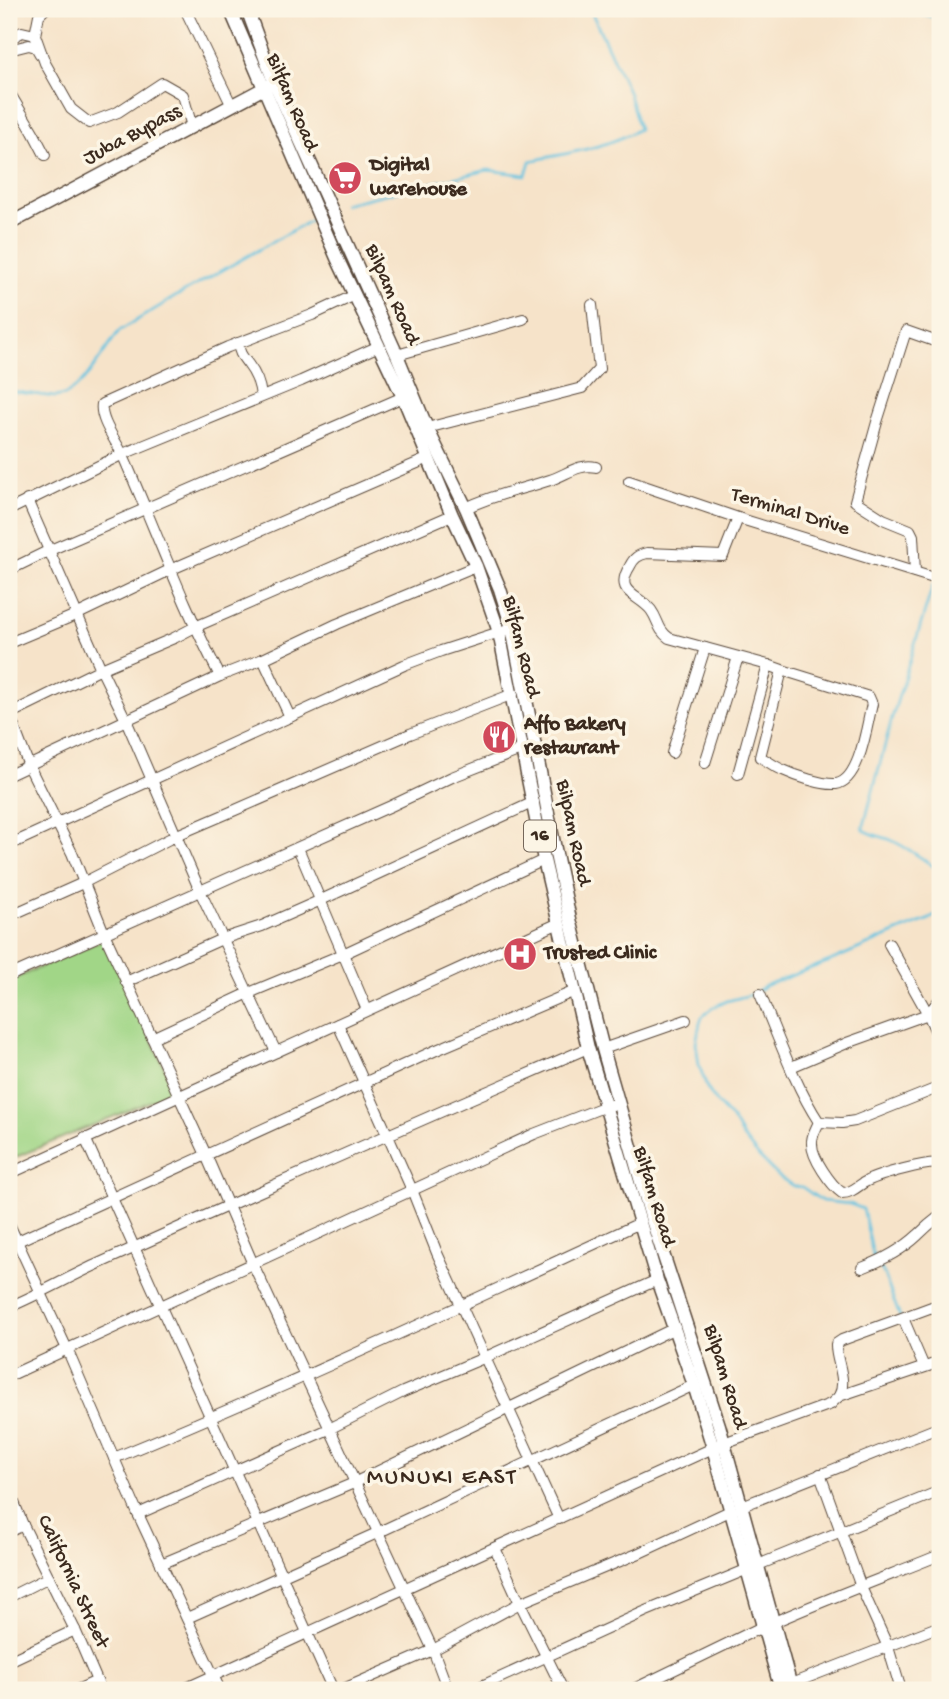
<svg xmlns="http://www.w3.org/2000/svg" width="949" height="1699" font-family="'Gochi Hand',sans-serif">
<rect width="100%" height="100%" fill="#fcf5e5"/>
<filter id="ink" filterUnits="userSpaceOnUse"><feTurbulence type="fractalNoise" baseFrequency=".0143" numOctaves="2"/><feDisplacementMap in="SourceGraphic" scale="14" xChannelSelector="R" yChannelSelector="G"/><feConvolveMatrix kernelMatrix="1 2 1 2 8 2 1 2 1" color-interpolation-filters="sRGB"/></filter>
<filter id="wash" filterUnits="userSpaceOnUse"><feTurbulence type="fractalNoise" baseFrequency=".00686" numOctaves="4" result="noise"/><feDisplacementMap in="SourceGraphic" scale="28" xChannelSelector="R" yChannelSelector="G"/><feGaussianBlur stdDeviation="1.57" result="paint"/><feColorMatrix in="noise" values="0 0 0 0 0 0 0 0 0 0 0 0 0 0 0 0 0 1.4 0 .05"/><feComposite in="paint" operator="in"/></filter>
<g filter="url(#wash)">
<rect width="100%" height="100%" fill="#f6e3c9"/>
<polygon fill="#a1d687" stroke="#6e8052" stroke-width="2" points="106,938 175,1091 9,1160 9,981"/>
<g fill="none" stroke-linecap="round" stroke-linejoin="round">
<g stroke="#63c3e1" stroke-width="2.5">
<polyline points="907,9 940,19"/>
<path d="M343,204l145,-34 38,5 4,-14c37,-8 76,-13 109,-32l-11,-38 -38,-82"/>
<polyline points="9,391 55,397 65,395 78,386 89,374 119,331 175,297 313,219"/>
<polyline points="939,565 940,560"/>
<path d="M933,585l-41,133 -29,111c9,7 20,7 30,12 16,8 29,17 43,27l1,7 3,3"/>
<polyline points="940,900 940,903"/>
<polyline points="874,1260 863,1209 850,1204 822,1201 802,1187 793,1186 778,1176 759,1157 742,1136 732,1119 716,1102 707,1088 699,1065 696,1043 700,1023 702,1017 712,1008 727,1001 754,994 764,986 830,961 909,927 930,919 940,912"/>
<polyline points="878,1265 883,1272 900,1317"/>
</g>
</g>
</g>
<g filter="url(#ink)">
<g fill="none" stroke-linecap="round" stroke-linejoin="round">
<g stroke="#574638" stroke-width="12">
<g id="minor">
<polyline points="45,9 39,15 35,35 45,63 71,109 89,123 118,112 162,83 183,95 192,127"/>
<polyline points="185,9 231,104"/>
<polyline points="9,39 22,32 35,35"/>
<polyline points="9,50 29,45 36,47 40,54"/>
<polyline points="9,92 33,132 45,155"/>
<path d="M238,343c1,10 4,13 10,21 7,9 12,21 13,32"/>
<polyline points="397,355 523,319"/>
<polyline points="427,428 582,388 599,369 592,305"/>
<polyline points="629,481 738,518 940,580"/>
<polyline points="27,500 101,669 126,720 200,891 276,1052"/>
<path d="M466,508c29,-14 54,-18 84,-28 16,-5 29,-17 46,-13"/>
<polyline points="9,510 123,454 301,381 379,346"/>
<path d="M738,518l-15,38 -76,-3c-9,2 -13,5 -17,13 -17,27 8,28 21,44 8,11 6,19 18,28l99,27 14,5 87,27 3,7c-5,20 -12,77 -36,80 -14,1 -40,-8 -53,-14 -8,-3 -15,-9 -23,-13l22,-87"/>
<polyline points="9,570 48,551 403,397"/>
<polyline points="915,572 913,536 910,530 883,519 855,501 877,422 906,331 940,343"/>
<polyline points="9,643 78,614 172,569 429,458"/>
<polyline points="263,659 290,717"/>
<path d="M220,676c-37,-70 -64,-145 -96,-218 -6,-15 -25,-38 -22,-54l126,-57 84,-32 43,-20"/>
<polyline points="9,714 29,766 72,853 104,933 206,1155 253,1264 433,1650 448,1690"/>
<polyline points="9,714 101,669 174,638 195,627 452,515"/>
<polyline points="672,753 705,648"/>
<polyline points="705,763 738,657"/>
<polyline points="738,774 768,665"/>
<polyline points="9,775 220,676 263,659 337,624 476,566"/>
<polyline points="9,845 404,665 441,651 506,630"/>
<polyline points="298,848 367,1010"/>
<polyline points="9,916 83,883 177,835 233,811 410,734 513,694"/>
<polyline points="889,944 928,1014 940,1041"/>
<polyline points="9,964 14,974"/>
<polyline points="9,976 391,806 452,777 523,749"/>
<polyline points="126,982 222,939 262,926 321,900 534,802"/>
<path d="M760,994c17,40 35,92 59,128l23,1 13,-2 85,-34"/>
<polyline points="338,1024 412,1190 437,1253 559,1519"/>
<polyline points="152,1038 249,993 343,954 544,860"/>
<polyline points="603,1049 686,1020"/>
<polyline points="791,1067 847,1043 928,1014 940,999"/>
<path d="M819,1122c-3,7 -8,14 -7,22 0,14 19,41 30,49 11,0 16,-8 25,-12 12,-6 61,-20 73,-17"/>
<polyline points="85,1138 333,1690"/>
<polyline points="9,1174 559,923"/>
<polyline points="9,1224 67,1349 138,1514 220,1690"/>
<polyline points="9,1245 434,1051 575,991"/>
<path d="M862,1268c21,-8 40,-18 56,-33 7,-7 14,-13 22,-19"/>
<path d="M9,1307c31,-13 60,-30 91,-44 162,-73 325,-145 488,-215"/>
<polyline points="903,1318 924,1367"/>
<polyline points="9,1376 534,1134 606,1106 618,1104"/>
<polyline points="839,1396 940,1362"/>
<path d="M114,1458c178,-73 352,-155 526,-235"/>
<polyline points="820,1474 861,1587 888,1647 901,1690"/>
<polyline points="9,1490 23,1525 75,1630 101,1690"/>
<polyline points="742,1506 940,1427"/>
<polyline points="138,1514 329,1429 403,1392 486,1357 657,1280"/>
<polyline points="9,1532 23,1525"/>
<polyline points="495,1548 520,1603 563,1690"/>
<polyline points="161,1564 354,1483 675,1328"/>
<polyline points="758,1565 940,1491"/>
<polyline points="9,1597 49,1577"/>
<polyline points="187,1618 377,1533 694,1385"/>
<path d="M774,1622c55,-24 111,-45 166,-67"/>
<polyline points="9,1661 75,1630"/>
<polyline points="791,1684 940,1626"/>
<polyline points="77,1690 97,1681"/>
<path d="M182,1690l542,-247 107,-39c2,-3 6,-5 8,-8 9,-16 -4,-36 -3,-52l6,-4 98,-36"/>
<polyline points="341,1690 433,1650 520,1603 637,1554 732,1510"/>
<polyline points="473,1690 644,1612 748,1569"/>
<polyline points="632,1690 764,1626"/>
</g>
</g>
<g stroke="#574638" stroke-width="15">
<g id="major">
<polyline points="230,9 337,258 403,397 452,515 476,566 499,632 544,860 588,1048 657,1280 694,1385 713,1448 781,1690"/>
<polyline points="247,9 274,82 397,355 427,428 466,508 500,589 512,628 556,854 570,919 603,1049 652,1220 719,1425 792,1690"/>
<polyline points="9,224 268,86"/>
</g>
</g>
<use href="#minor" stroke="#fff" stroke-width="10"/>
<use href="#major" stroke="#fff" stroke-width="12"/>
</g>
</g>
<defs>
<g id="supermarket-disc" transform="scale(1.75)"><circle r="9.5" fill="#d1495b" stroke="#fcf5e5"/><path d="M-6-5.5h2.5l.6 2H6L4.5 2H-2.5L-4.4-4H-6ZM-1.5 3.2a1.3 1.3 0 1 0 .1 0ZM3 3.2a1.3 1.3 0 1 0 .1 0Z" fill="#fff"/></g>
<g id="restaurant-disc" transform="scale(1.75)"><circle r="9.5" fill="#d1495b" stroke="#fcf5e5"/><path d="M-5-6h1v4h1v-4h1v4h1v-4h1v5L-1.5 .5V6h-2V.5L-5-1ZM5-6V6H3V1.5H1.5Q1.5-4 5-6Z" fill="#fff"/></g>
<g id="hospital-disc" transform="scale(1.75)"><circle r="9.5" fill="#d1495b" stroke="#fcf5e5"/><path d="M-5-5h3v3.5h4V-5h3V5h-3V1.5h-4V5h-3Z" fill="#fff"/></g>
</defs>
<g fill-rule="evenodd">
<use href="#supermarket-disc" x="345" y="178"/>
<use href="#restaurant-disc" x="499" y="737"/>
<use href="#hospital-disc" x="520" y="954"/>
</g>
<g text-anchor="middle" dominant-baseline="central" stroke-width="7" stroke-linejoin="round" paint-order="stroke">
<rect fill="#fcf5e5" stroke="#75675a" stroke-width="2" x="524" y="820.5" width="32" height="31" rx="5"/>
<g font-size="19" font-weight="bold" fill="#3b2a1e">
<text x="540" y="836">16</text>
</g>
<g font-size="21" fill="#3b2a1e" stroke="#fcf5e5">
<text transform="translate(291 103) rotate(67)">Bilfam Road</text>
<text transform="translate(133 136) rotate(-28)">Juba Bypass</text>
<text transform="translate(391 295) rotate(66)">Bilpam Road</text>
<text transform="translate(790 513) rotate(17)">Terminal Drive</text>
<text transform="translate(520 647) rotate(76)">Bilfam Road</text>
<text transform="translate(572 833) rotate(78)">Bilpam Road</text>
<text transform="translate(653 1197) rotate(73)">Bilfam Road</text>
<text transform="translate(724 1377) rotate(73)">Bilpam Road</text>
<text transform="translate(72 1582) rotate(65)">California Street</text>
</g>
<g font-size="21" font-weight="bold" fill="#3b2a1e" stroke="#fcf5e5" text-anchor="start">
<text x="370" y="166">Digital<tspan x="370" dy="24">warehouse</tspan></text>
<text x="524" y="725">Affo Bakery<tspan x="524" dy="24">restaurant</tspan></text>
<text x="544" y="954">Trusted Clinic</text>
</g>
<g font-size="23" letter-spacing="2" fill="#3b2a1e" stroke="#fcf5e5">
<text x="442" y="1478">MUNUKI EAST</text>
</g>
</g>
<rect width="949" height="1699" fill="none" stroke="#fcf5e5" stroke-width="35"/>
</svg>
